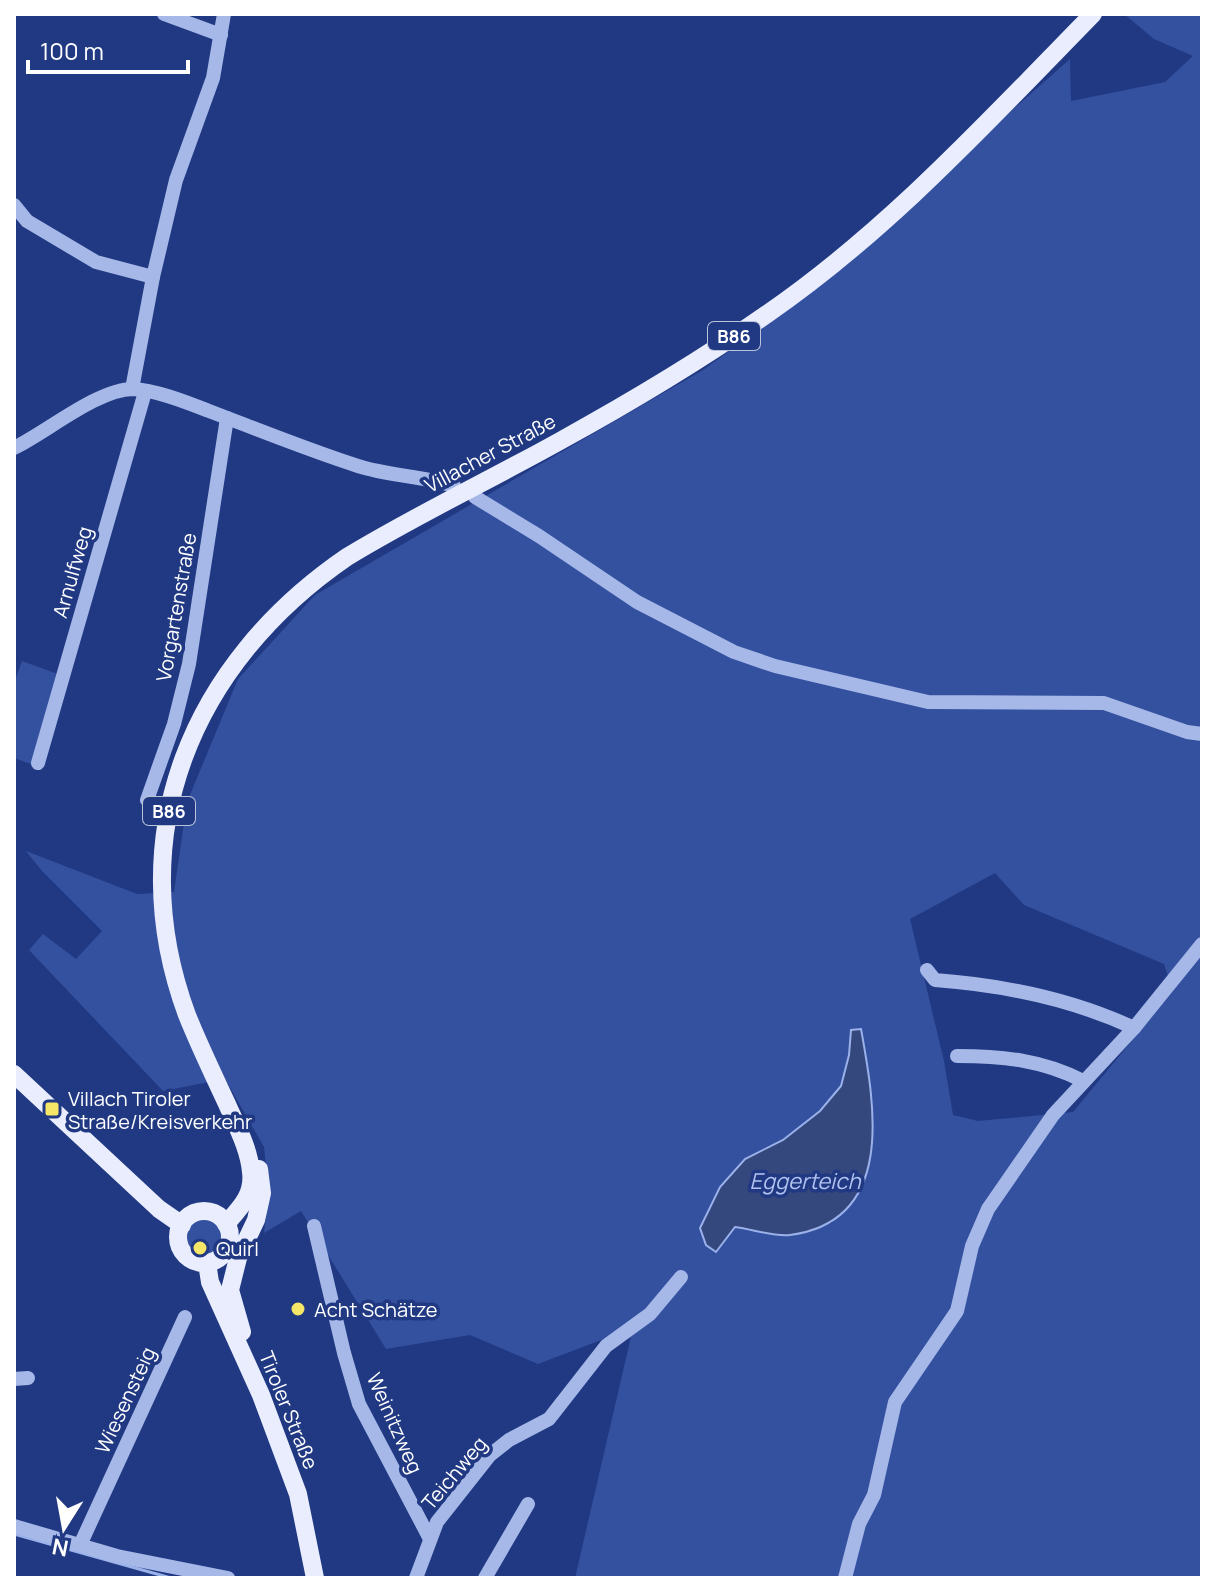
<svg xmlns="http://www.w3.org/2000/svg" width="1216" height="1592" font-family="Manrope,sans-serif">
<rect width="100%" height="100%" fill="#203982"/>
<g fill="#3451a0" fill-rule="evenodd">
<path d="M1124,14h78v1564h-627l58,-250 -95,36 -68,-29 -84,14 -85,-138 -37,22 5,-41 -5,-45 -39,-68 -62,12 -134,-141 14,-16 33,25 26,-28 -60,-60 -16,-20 111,43 37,-2 13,-90 51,-123 77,-84 388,-225 83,-60 284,-251 1,42 94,-19 28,-26 -39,-17zM995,873l29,32 140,59 9,27 -100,121 -95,9 -25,-6 -9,-54 -34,-142zM861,1029l8,46 3,73 -40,75 -44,12 -53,-8 10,-68c33,-17 77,-38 96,-73 8,-15 9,-39 10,-56z"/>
<polygon points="22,661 58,674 31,764 14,758 14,683"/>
<circle cx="204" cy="1237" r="21"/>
</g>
<path fill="#35487e" stroke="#9ab1ea" stroke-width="2" d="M861,1029c14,77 35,192 -71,206 -17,2 -38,-6 -55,-8l-19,25 -10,-7 -6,-17 20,-41 25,-28 38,-19 37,-29 21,-25 8,-31 2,-25z"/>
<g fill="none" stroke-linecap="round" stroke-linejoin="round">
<polyline stroke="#9ab1ea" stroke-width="3" points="14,1534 171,1578"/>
<g stroke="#a6b8e8" stroke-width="14">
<polyline points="164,14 221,35"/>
<polyline points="14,205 27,221 96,262 153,277"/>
<polyline points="132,389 153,277 176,180 213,78 224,14"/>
<path d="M14,448c33,-16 84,-59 119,-59 23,1 55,14 76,22 50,19 99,39 149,55 31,10 65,10 96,20"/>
<polyline points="475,497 539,536 637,602 734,652 775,666 928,702 1104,703 1187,732 1202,734"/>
<polyline points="38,763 145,392"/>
<polyline points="147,800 174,724 189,664 227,418"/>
<path d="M927,970l8,10c67,5 137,19 199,48"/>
<path d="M957,1056c45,0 86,4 126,25"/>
<polyline points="314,1226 344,1353 359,1404 430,1539"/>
<polyline points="14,1379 28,1378"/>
<polyline points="14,1526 117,1556 228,1578"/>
<polyline points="81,1543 185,1317"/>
<polyline points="416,1578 437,1522 490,1455 509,1440 549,1419 606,1346 650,1314 681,1277"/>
<polyline points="485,1578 528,1504"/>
<polyline points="845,1578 859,1524 874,1495 895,1402 957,1311 972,1246 988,1209 1053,1115 1134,1028 1202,944"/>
</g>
<g stroke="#e9edfe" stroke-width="18">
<polyline points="14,1074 159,1209 182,1225"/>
<circle cx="204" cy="1237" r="26"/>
<path d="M226,1224c14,-16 28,-29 25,-52 -2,-24 -15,-47 -24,-68 -14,-30 -28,-59 -40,-89 -67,-181 5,-352 160,-458 69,-42 143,-77 213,-116 71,-39 141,-81 207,-127 122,-84 223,-195 326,-300"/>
<polyline points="207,1263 210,1282 261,1395 298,1494 315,1578"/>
<polyline points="242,1332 230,1290 238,1258 256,1220 262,1193 259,1169"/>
</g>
</g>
<g fill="#f6e667" stroke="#203982" stroke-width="3">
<rect x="44" y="1101" width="16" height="16" rx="4"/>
<circle cx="200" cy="1248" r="8"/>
<circle cx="298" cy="1309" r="8"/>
</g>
<g text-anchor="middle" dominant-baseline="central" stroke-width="7" stroke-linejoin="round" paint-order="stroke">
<g fill="#203982" stroke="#bcc4da" stroke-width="2">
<rect x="708" y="322" width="52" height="28" rx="6"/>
<rect x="143" y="797" width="52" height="28" rx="6"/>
</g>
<g font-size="18" font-weight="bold" fill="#fff">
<text x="734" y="336">B86</text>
<text x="169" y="811">B86</text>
</g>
<g font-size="20" fill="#fff" stroke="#203982">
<text transform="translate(490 453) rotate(-28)">Villacher Straße</text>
<text transform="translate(72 572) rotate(-74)">Arnulfweg</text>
<text transform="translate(176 607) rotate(-80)">Vorgartenstraße</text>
<text transform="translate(125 1400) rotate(-65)">Wiesensteig</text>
<text transform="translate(289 1410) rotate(68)">Tiroler Straße</text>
<text transform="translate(395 1423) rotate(66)">Weinitzweg</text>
<text transform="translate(454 1473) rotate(-50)">Teichweg</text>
</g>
<g font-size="20" fill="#fff" stroke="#203982" text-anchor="start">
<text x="68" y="1098">Villach Tiroler<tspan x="68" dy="23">Straße/Kreisverkehr</tspan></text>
<text x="216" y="1248">Quirl</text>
<text x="314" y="1309">Acht Schätze</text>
</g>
<g font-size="22" font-style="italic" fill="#b2c3f0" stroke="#203982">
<text x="805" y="1181">Eggerteich</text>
</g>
</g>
<rect width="1216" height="1592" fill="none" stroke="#ffffff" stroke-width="32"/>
<g transform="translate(64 1528) rotate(191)" stroke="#203982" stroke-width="6" paint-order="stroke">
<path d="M0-6L14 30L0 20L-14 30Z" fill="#ffffff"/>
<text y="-12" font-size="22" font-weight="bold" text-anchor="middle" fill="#ffffff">N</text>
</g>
<path d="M28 60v12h160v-12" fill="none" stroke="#ffffff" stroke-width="4"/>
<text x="40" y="60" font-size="24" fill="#ffffff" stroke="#203982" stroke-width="6" paint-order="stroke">100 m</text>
</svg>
